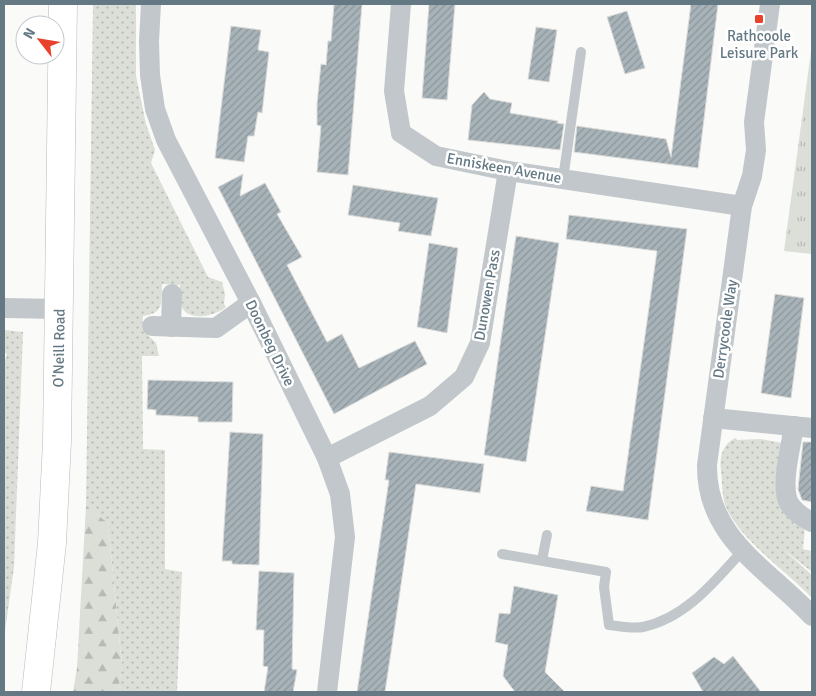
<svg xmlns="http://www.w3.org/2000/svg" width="816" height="696" font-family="Signika,sans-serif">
<defs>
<pattern id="grass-dots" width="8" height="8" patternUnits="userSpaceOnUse" patternTransform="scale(1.25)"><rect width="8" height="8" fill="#dbdfd7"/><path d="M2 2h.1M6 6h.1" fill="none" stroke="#b5bab4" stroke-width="1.8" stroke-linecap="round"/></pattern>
<pattern id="forest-firs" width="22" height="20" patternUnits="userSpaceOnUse" patternTransform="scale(1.25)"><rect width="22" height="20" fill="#dbdfd7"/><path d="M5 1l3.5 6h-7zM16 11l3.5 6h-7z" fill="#b5bab4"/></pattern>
<pattern id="park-tufts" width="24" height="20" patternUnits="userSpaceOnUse" patternTransform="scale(1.25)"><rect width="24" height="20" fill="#dbdfd7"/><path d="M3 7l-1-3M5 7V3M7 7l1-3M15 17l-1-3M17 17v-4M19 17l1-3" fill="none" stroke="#b5bab4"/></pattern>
<pattern id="building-hatch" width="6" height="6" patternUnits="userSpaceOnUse" patternTransform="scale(1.25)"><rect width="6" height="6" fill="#a7b3b8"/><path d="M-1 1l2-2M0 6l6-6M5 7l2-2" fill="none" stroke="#8c969b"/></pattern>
</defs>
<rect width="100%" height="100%" fill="#fafaf8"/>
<g fill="url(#grass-dots)">
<path d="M93,4h43v72l10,48 9,26 -4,13 57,114 14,5 3,12 -1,10 2,3c-10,9 -39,16 -45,-2 -2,-6 -1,-14 -1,-20l-18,-1c-1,18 3,29 -19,32l-1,13 14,14 3,13h-17l1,93 22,1v119l17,3 -5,120h-59l4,-27 -14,-142 -22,-17z"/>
<polygon points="4,330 23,332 14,567 4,638 4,363 7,354 4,352"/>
<path d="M736,438l1,2 23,-1 22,4 23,84 -2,22 9,2v21l-29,-23 29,26v23c-24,-26 -79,-63 -88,-97 -2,-10 -2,-21 -3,-31 -2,-13 2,-27 15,-32z"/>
</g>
<polygon fill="url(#forest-firs)" points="86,506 108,523 122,666 118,692 73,692 77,668"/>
<polygon fill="url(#park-tufts)" points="812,44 812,254 784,251"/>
<g fill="url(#building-hatch)" stroke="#dcdcda">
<polygon points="334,4 362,4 348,175 317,172 321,126 317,125 317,104 321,64 326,65 328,41 331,41"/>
<polygon points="429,4 455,4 447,100 422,98"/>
<polygon points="691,4 718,4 698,168 574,152 577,126 666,139 671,157"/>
<polygon points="627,11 645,68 625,74 607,17"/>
<polygon points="231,26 261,30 258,50 269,52 262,113 258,112 254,136 248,136 244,162 215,158"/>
<polygon points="536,27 557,30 549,82 528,79"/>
<polygon points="484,92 490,99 512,103 510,113 558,121 557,123 564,124 560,150 468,140 472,105"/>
<polygon points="243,174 240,196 265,183 281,212 277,214 302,257 287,265 327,342 342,334 359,368 415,341 427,364 334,414 218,187"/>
<polygon points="353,185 438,198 431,236 398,231 400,223 348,215"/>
<polygon points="569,215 687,229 648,520 586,511 591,486 623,491 657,251 566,239"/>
<polygon points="516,236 559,243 526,462 484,455"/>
<polygon points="429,243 458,248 447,333 417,327"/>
<polygon points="775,294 804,298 791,398 761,393"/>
<polygon points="148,380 233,382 232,422 198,422 198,417 156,415 156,410 147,409"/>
<polygon points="230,432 263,434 259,565 232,564 232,561 222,561"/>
<polygon points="803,442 812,442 812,502 802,500 798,489"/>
<polygon points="389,452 484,464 480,493 416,484 385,692 357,692 389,480 385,480"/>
<polygon points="259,571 294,573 292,669 297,670 293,692 264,692 268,667 263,666 264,630 256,630"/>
<polygon points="514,586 558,595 545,672 565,692 515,692 503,676 508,645 495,642 499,613 510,614"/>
<polygon points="733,656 761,692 703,692 692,673 714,657 724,664"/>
</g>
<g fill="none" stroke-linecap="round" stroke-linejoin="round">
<g stroke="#b3bbbf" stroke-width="29">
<polyline id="secondary" points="36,692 52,543 57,441 63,4"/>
</g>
<g stroke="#c1c7ca" stroke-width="10">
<polyline points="563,179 581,52"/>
<path d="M502,554l104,18 -2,15 5,38c10,1 24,4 34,2 43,-9 72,-46 100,-77"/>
<polyline points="542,560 547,535"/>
</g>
<g stroke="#c1c7ca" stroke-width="20">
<polyline points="151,4 149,41 150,75 155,109 166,140 251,303 327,458 340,494 345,537 327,692"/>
<polyline points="401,4 394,91 401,133 436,156 508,171 742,206"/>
<path d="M770,4l-16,118 2,28 -4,26 -10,30 -35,259c-1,73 60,103 105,151"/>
<polyline points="4,308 59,309"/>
<polyline points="152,326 216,328 251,303"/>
<polyline points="171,327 172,294"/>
<polyline points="713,418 812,428"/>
<path d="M794,426c-3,20 -12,53 -7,72 2,10 16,20 25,24"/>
<polyline points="327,458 430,406 464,377 480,343 508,171"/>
</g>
<use href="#secondary" stroke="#fff" stroke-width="28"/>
</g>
<rect fill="#e8432a" stroke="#fff" stroke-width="2" x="754" y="14" width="10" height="10" rx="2.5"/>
<g text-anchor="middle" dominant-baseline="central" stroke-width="5" stroke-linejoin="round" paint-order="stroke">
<g font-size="15" fill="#647984" stroke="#fff">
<text x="759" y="36">Rathcoole<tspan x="759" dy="17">Leisure Park</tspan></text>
</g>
<g font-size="15" fill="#647984" stroke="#fff">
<text transform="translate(504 168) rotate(10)">Enniskeen Avenue</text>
<text transform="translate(487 295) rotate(-80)">Dunowen Pass</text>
<text transform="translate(725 329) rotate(-82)">Derrycoole Way</text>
<text transform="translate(270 343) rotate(64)">Doonbeg Drive</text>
<text transform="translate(59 348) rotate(-89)">O'Neill Road</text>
</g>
</g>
<rect width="816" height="696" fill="none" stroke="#647984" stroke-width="10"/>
<g transform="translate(40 40) rotate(301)"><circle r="24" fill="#ffffff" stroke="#c1c9ce"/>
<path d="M0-4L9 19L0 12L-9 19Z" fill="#e8432a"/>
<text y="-8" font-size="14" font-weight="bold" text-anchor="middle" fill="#647984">N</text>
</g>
</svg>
